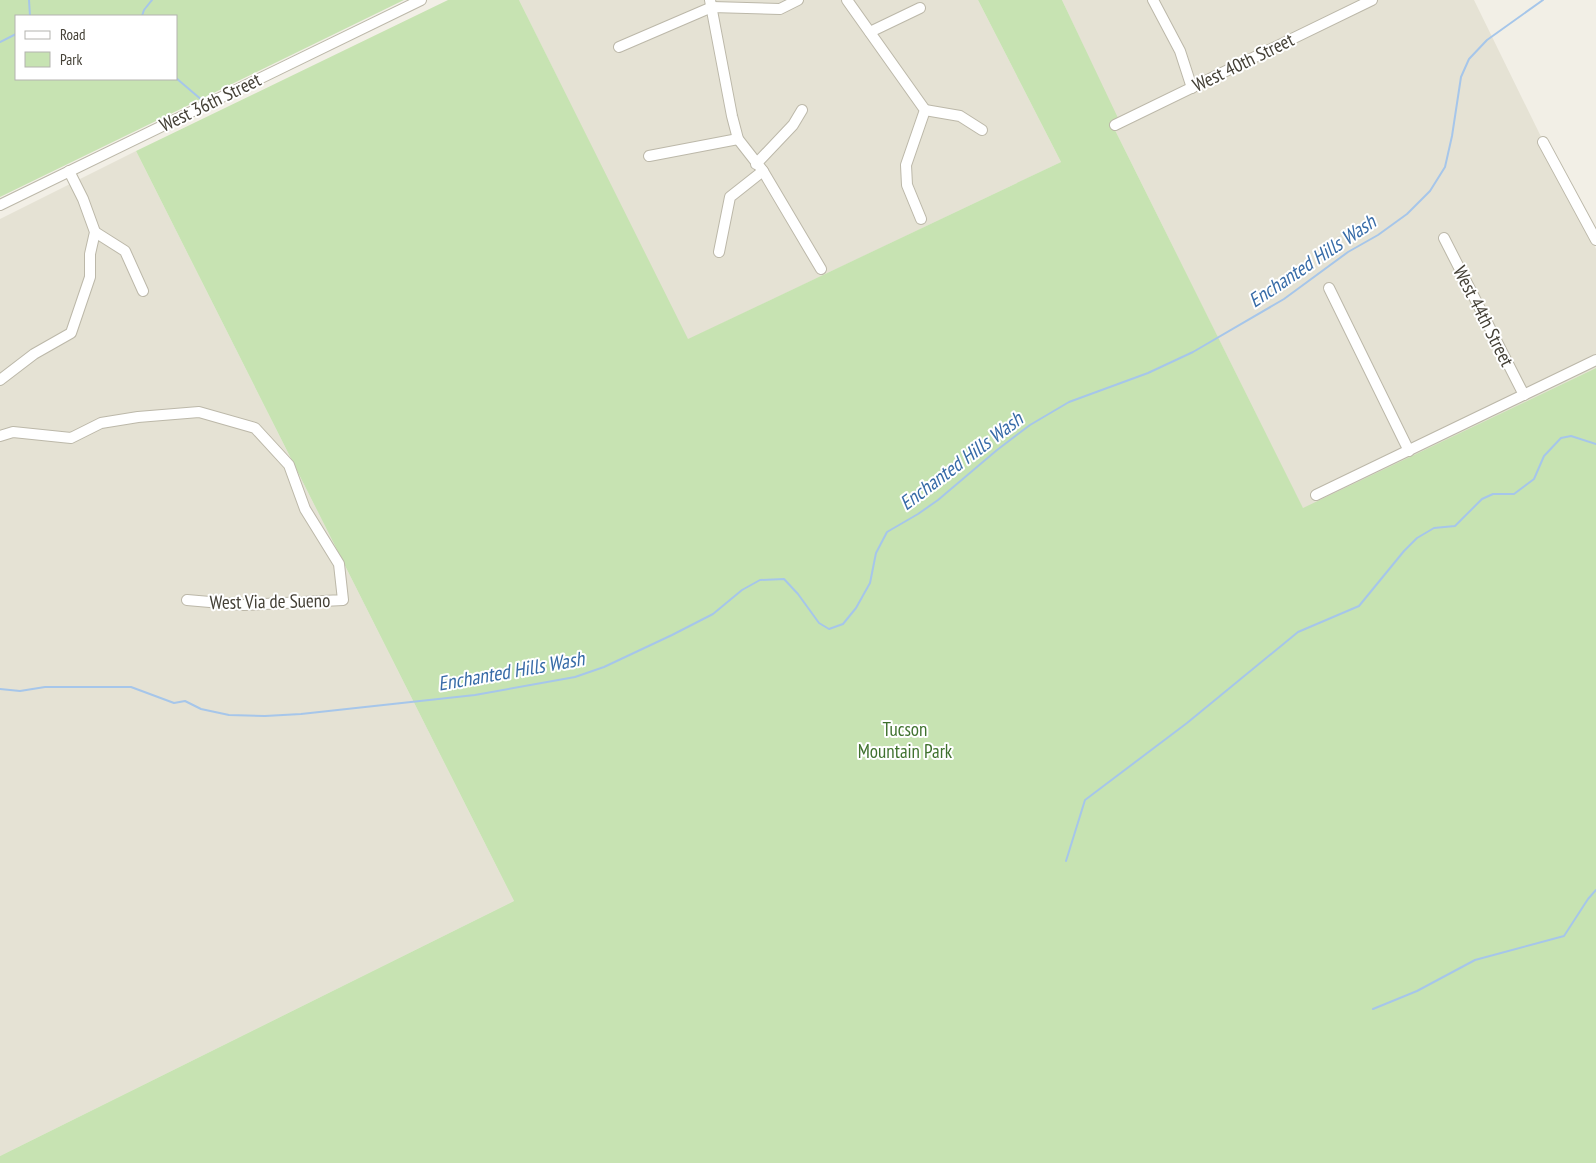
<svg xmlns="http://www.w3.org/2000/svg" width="1596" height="1163" font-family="'PT Sans Narrow',sans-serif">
<rect width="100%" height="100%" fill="#f2efe6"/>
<g fill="#e5e2d4">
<polygon points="519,0 978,0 1061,162 687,340"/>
<polygon points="1062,0 1474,0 1596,249 1596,368 1303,509 1111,122 1117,118"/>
<polygon points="136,151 514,901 0,1156 0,219"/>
</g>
<g fill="#c7e3b2" fill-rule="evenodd">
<path d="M0,0h404l-404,197zM176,16v63h-160v-63z"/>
<polygon points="448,0 519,0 688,339 1061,162 978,0 1062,0 1118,118 1111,122 1303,508 1596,368 1596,1163 0,1163 0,1156 514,901 136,151"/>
</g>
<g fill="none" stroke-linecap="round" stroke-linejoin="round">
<g stroke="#a6c6ea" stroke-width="2">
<polyline points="29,0 30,16"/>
<polyline points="142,16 144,10 152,0"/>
<polyline points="0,42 16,34"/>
<polyline points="176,78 203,101"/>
<polyline points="0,689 20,691 45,687 131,687 174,703 185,701 201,709 229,715 265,716 301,714 475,695 575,677 604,667 672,635 713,614 742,590 760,580 784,579 798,594 819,623 829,629 843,624 856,608 870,583 876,553 887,532 918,514 938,500 997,450 1030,425 1069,402 1148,373 1193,352 1284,299 1348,252 1378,235 1407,214 1430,191 1445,167 1452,136 1461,77 1469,59 1487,40 1543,0"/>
<polyline points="1066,861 1085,800 1187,723 1298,632 1359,606 1404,551 1417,538 1434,528 1455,526 1482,499 1493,494 1514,494 1534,479 1544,456 1561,438 1571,436 1596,444"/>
<polyline points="1373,1009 1417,991 1475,960 1564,936 1588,899 1596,890"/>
</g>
<g stroke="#bcb8a9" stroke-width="12">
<g id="minor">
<polyline points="710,0 732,116 738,139 763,171 821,269"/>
<polyline points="847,0 925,110 906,165 907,185 921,219"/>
<polyline points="1153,0 1180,51 1192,88"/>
<polyline points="870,32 920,8"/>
<polyline points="619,47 712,7 780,9 798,0"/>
<polyline points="925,110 960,116 982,130"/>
<polyline points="1115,125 1372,0"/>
<polyline points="1543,142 1596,240"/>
<polyline points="649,156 738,139"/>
<polyline points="756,164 793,125 802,110"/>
<polyline points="0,205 421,0"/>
<polyline points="95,232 125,251 143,291"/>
<polyline points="1444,238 1524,395"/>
<polyline points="719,252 730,197 763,171"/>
<polyline points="1329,288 1409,451"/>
<polyline points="0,380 34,354 71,333 90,277 90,254 95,232 83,199 69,171"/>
<polyline points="0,436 13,432 71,438 101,423 138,417 199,412 255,428 289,465 305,509 339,564 343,600 244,605 187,600"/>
<polyline points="1316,495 1596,360"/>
</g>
</g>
<use href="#minor" stroke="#fff" stroke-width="10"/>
</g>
<g text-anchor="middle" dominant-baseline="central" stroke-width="4" stroke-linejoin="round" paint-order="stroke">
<g font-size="19" fill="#444036" stroke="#fff">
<text transform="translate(1243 62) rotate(-26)">West 40th Street</text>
<text transform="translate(210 102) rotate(-26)">West 36th Street</text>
<text transform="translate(1484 316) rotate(63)">West 44th Street</text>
<text transform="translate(270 601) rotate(-1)">West Via de Sueno</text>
</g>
<g font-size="19" fill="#3f712e" stroke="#fff">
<text x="905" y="729">Tucson<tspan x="905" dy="22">Mountain Park</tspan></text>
</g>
<g font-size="20" font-style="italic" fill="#376ba7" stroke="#fff">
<text transform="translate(1312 261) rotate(-34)">Enchanted Hills Wash</text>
<text transform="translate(961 461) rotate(-37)">Enchanted Hills Wash</text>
<text transform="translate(511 671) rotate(-10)">Enchanted Hills Wash</text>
</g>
</g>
<rect x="15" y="15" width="162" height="65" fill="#ffffff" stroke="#b4b3af"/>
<rect x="25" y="31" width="25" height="8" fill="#ffffff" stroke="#b4b3af"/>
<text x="60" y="40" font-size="15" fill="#444036">Road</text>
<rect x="25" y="52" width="25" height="15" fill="#c7e3b2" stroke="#b4b3af"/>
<text x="60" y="65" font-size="15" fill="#444036">Park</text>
</svg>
